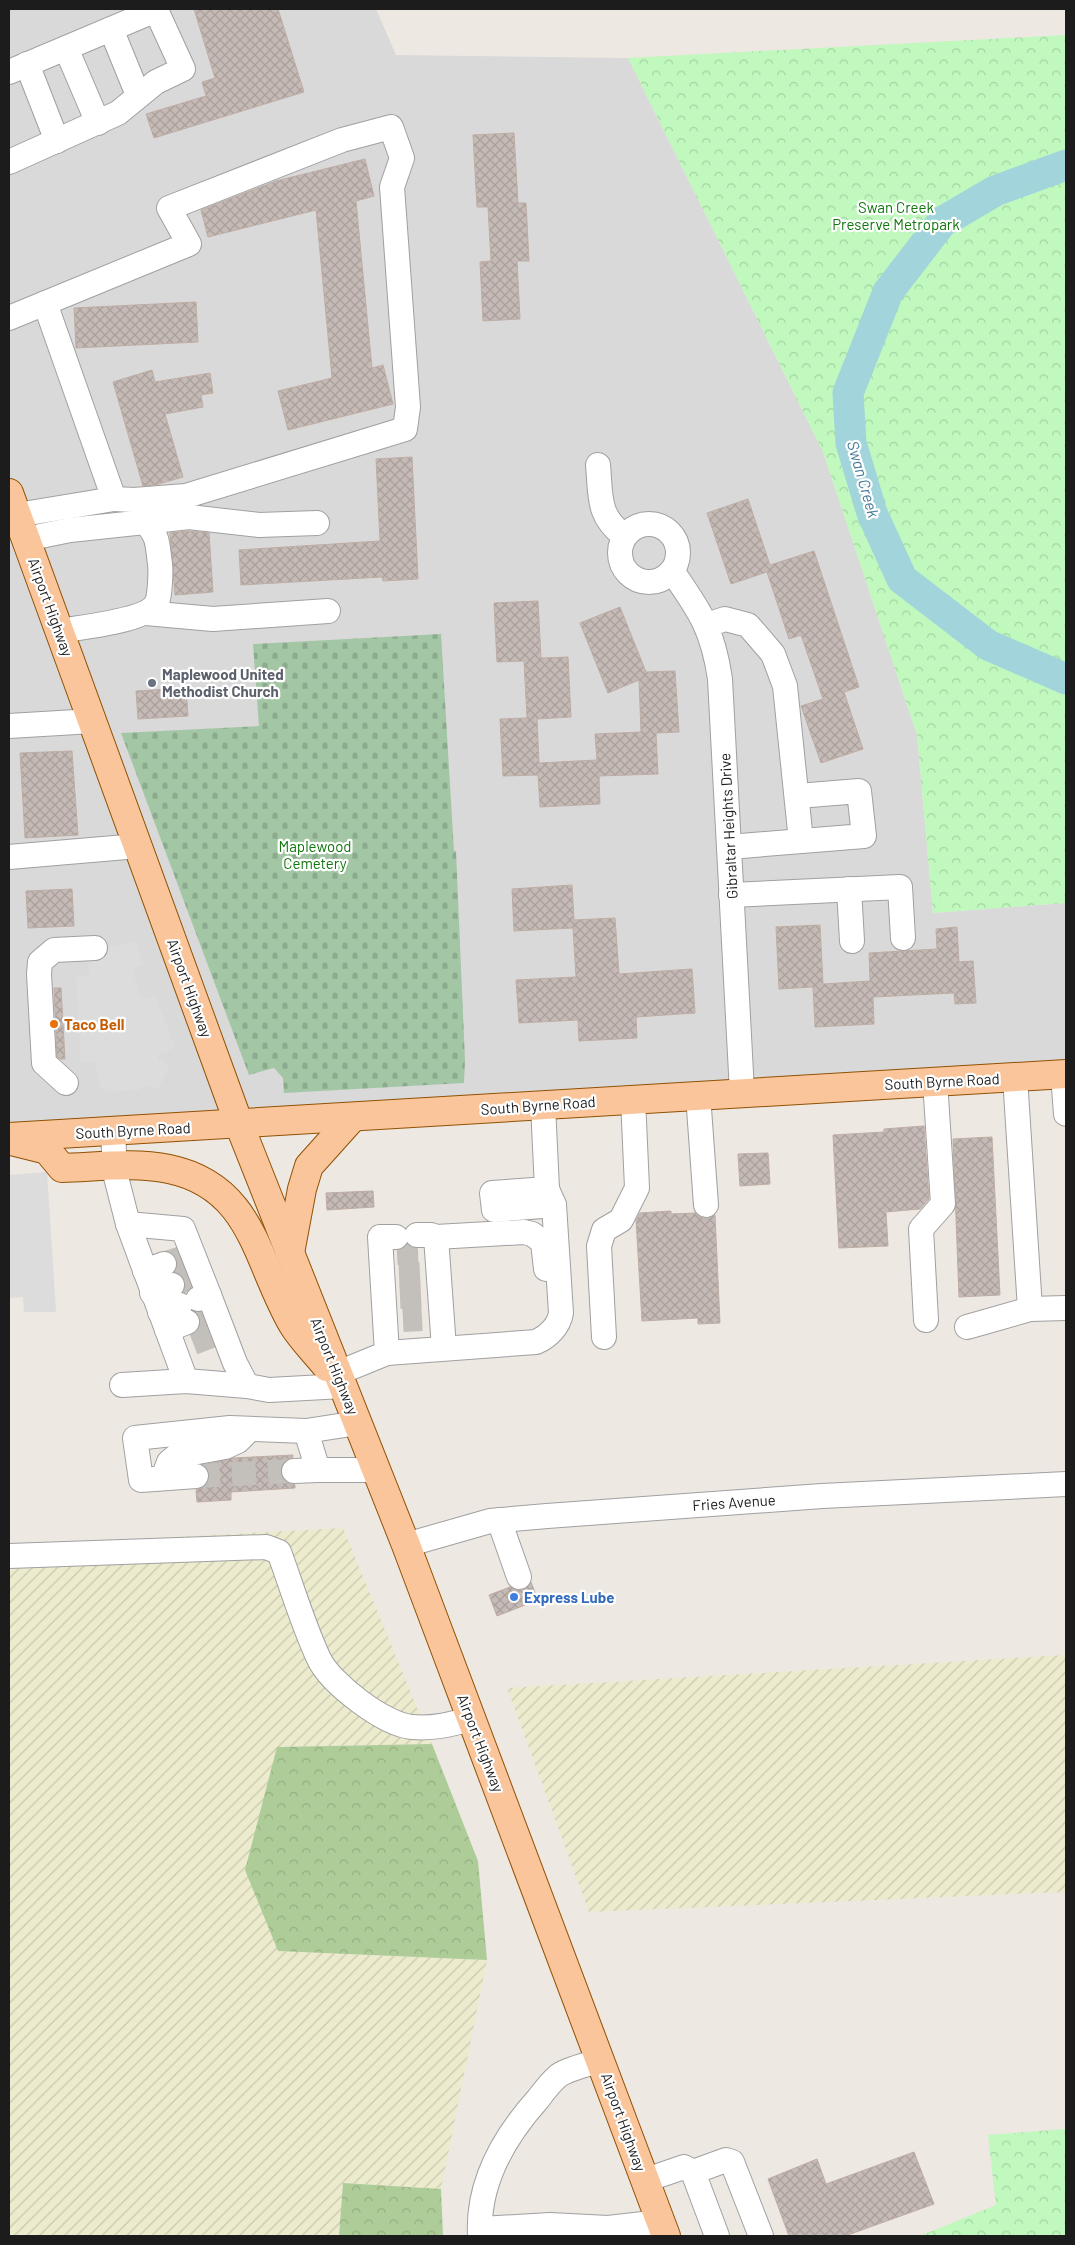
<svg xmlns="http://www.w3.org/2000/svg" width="1075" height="2245" font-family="Barlow,sans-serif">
<defs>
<pattern id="farmland-furrows" width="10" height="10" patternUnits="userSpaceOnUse" patternTransform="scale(1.25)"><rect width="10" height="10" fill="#ecebcd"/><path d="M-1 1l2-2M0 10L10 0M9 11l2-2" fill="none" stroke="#cac9af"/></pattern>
<pattern id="forest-crowns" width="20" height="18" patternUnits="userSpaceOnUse" patternTransform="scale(1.25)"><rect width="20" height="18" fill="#adcc97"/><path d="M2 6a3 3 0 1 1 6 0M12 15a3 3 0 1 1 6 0" fill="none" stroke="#94af82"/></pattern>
<pattern id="cemetery-stones" width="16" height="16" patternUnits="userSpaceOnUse" patternTransform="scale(1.25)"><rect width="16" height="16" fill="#a3c6a4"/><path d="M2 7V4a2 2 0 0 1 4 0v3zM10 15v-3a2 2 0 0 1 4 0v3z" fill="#8caa8d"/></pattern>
<pattern id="park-crowns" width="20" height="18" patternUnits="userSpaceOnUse" patternTransform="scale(1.25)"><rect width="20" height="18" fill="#c0f8be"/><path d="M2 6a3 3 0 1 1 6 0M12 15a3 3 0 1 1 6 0" fill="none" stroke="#a4d4a3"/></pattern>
<pattern id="building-cross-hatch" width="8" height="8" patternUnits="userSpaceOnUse" patternTransform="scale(1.25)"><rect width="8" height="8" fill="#c5bab5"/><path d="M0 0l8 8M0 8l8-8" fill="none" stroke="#a99f9b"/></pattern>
</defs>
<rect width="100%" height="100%" fill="#ede8e2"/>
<polygon fill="#dad9d9" points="9,9 376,9 396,55 628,58 823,452 917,735 933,913 1066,903 1066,1074 9,1137"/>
<g fill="url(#farmland-furrows)">
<polygon points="343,1528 432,1744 277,1747 278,1951 487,1960 441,2189 343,2183 339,2236 9,2236 9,1546"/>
<polygon points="1066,1655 1066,1892 589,1912 507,1688"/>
</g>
<g fill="url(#forest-crowns)">
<polygon points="432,1744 478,1861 487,1960 278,1951 245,1870 277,1747"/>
<polygon points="343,2183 441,2189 443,2236 339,2236"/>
</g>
<polygon fill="url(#cemetery-stones)" points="441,634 454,851 456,851 465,1060 464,1083 284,1093 283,1078 274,1068 249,1075 121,733 259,726 253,644"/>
<g fill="url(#park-crowns)">
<polygon points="1066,35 1066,903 933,913 917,735 823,452 628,58"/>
<polygon points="1066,2129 1066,2236 920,2236 996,2205 988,2135"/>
</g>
<g fill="#dcdcdc">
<polygon points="135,941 144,965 132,970 142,999 156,997 175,1048 158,1055 158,1059 170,1065 158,1090 146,1085 139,1090 110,1092 100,1087 95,1061 81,1062 76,977 89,976 88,952"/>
<polygon points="47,1172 56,1312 24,1312 23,1297 9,1298 9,1175"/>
</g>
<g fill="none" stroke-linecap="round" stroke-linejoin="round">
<polyline stroke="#a2d4db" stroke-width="31" points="1066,165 995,191 942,222 888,292 848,393 851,443 872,513 902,579 988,645 1066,679"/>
</g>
<g fill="url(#building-cross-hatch)" stroke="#bfada4">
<polygon points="194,9 278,9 304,92 154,138 146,114 206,96 202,82 215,78"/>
<polygon points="514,133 518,203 526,203 529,261 517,261 520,319 483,321 480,262 491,261 488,207 477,207 473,135"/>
<polygon points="365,159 374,196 356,201 372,368 383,365 393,404 288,430 278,391 332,378 316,210 208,237 201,210 276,181"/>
<polygon points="196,302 198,342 76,348 74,308"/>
<polygon points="152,370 155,382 210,373 213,393 201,395 203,407 165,414 183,477 155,485 143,486 113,382"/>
<polygon points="412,457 418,579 383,581 382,577 241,585 239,550 380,541 376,459"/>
<polygon points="748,499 770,565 814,551 859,687 844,692 863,749 821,763 801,706 823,699 801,635 789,639 767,572 731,584 707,513"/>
<polygon points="189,531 209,533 213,592 175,595 170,533"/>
<polygon points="538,601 541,658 568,657 571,717 537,719 539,763 597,760 595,734 641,732 639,680 608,693 580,623 620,607 646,672 675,671 679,732 656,733 658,774 599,776 600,804 540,807 538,775 503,776 500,719 527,718 524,661 497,662 494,603"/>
<polygon points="186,688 188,716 138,719 136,691"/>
<polygon points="72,751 78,835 25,838 20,753"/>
<polygon points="572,885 574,920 615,918 619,974 692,969 695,1013 636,1017 637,1038 579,1041 578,1020 519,1023 516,980 576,977 573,928 514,931 512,889"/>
<polygon points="72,889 74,926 28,928 26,891"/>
<polygon points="820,925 823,984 870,981 869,953 937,949 936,929 957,927 959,962 973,961 976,1003 955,1004 954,993 873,997 874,1024 815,1027 813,987 779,989 776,927"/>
<polygon points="54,988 61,988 65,1059 60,1059 57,1057"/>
<polygon points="924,1126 929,1199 920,1209 886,1212 888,1246 839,1248 833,1135 884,1132 884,1129"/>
<polygon points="992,1137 1000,1295 959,1297 953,1139"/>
<polygon points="768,1153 770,1184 740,1186 738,1154"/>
<polygon points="373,1191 374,1207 327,1210 326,1193"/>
<polygon points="671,1211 671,1214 695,1213 700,1217 707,1219 715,1215 720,1323 698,1324 698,1318 642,1321 636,1220 640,1213"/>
<polygon points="293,1455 293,1457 287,1459 282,1464 280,1472 283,1479 288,1483 295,1485 295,1488 231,1492 231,1500 197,1502 196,1490 204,1487 209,1482 210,1475 208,1469 204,1465 233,1458"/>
<polygon points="531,1582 538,1600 497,1616 489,1595 510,1587 516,1590 523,1590"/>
<polygon points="914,2152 934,2204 845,2236 789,2236 768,2179 817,2159 826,2184"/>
</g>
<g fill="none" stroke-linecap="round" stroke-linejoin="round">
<g stroke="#c3bfba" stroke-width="24" stroke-dasharray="24 12" stroke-linecap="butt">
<polyline points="397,1253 418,1252"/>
<polyline points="164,1264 182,1258"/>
<polyline points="399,1275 420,1274"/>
<polyline points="172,1285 190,1278"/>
<polyline points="400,1297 421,1296"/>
<polyline points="403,1320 422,1319"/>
<polyline points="187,1322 204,1315"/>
<polyline points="193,1343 211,1336"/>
<polyline points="196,1476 294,1471"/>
</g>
<g stroke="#a0a0a0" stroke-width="26">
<g id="minor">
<polyline points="111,29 138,95"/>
<polyline points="66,48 98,123"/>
<polyline points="27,64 57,141"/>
<polyline points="9,72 156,10 183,69 156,82 118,113 9,162"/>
<polyline points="9,318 189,244 169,208 342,140 391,127 402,158 392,187 408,407 405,429 186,496 134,500 114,499 45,303"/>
<path d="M598,465c3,32 -1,50 26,71"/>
<polyline points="17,515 114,499"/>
<polyline points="145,522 189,517 259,525 317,523"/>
<circle cx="649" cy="553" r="29"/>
<path d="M26,539l44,-9 75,-8c14,15 12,21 15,42 1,7 0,31 -3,38 -8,19 -77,25 -97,29"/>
<path d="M672,571c28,40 41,59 48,108l22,413"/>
<polyline points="146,613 213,619 328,611"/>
<polyline points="707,625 725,619 748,625 773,654 785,686 801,841"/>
<polyline points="9,726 93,721"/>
<polyline points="729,847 864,836 859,791 798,796"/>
<polyline points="9,857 138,846"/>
<polyline points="849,889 852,941"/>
<polyline points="731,895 900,887 903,938"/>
<polyline points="1063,1074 1066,1114"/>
<polyline points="1015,1077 1030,1309 1066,1308"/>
<polyline points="66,1083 44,1063 39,974 40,962 54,950 95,948"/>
<polyline points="698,1095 706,1205"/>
<polyline points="543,1105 547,1189 492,1193 494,1210 554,1205"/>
<polyline points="113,1131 115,1173 128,1224 186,1381"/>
<polyline points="128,1224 183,1229 209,1295"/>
<polyline points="417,1235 431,1235 436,1237 524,1232 532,1234 543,1242 546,1269"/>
<polyline points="436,1237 444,1348"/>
<polyline points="145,1271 164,1264"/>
<polyline points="152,1293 172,1285"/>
<polyline points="198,1299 209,1295 235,1363 247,1386 269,1390 343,1386"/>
<polyline points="160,1312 180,1305"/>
<polyline points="926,1320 921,1229 943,1204 935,1081"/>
<polyline points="967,1327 1030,1309"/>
<polyline points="167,1330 187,1322"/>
<polyline points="604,1337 599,1246 604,1230 621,1220 637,1188 633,1099"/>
<polyline points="387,1353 380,1237 396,1237"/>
<path d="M338,1373l49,-20 149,-11c12,-5 23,-16 25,-29l-7,-108 -7,-16"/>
<polyline points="122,1385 186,1381 247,1386"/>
<polyline points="358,1423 306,1431 318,1470 377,1470"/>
<polyline points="294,1471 318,1470"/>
<polyline points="196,1476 141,1480 135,1438 230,1428 306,1431"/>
<polyline points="163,1478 169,1462 176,1456 225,1447 238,1441 250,1429"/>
<polyline points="499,1520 519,1577"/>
<polyline points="406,1545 490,1521 547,1516 822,1496 1066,1484"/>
<path d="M9,1556l257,-9 13,5c13,35 24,73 40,107 12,25 66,66 93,68 21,2 40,-3 60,-8"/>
<polyline points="693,2172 726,2160 732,2162 761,2236"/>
<polyline points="646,2180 684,2167 693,2172 717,2236"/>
<polyline points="480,2229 550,2225 608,2228 661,2222"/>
<path d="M480,2236c-3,-52 24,-99 58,-137 6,-8 13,-17 20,-23 9,-7 32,-12 43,-16"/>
</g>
</g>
<g stroke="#915103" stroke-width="30">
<g id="major">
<polyline points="9,493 239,1124 406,1545 666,2236"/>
<polyline points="9,1137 1066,1074"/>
<path d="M15,1142l32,8 15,18c35,-1 72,-6 107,1 85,18 87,93 124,156 9,15 23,28 34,42"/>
<polyline points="290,1253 302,1189 309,1166 353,1117"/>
</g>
</g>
<use href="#minor" stroke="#fff" stroke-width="24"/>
<use href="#major" stroke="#fac59a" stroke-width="28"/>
</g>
<circle fill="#6b7280" stroke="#fff" stroke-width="2" cx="152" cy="683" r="5"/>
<circle fill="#e8710a" stroke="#fff" stroke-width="2" cx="54" cy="1024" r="5"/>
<circle fill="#3f7fe0" stroke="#fff" stroke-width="2" cx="514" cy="1597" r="5"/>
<g text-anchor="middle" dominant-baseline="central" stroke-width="4.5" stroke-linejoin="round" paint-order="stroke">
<g font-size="15" fill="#10770d" stroke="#fff">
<text x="896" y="207">Swan Creek<tspan x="896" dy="17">Preserve Metropark</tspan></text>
<text x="315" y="846">Maplewood<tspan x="315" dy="17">Cemetery</tspan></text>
</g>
<g font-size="15" fill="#1c1c1c" stroke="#fff">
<text transform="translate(51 607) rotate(70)">Airport Highway</text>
<text transform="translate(728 826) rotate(-93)">Gibraltar Heights Drive</text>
<text transform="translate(190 988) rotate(70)">Airport Highway</text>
<text transform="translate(942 1081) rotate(-3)">South Byrne Road</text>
<text transform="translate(538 1105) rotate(-4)">South Byrne Road</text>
<text transform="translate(133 1130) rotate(-3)">South Byrne Road</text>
<text transform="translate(335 1366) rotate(68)">Airport Highway</text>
<text transform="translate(734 1502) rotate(-4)">Fries Avenue</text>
<text transform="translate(481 1743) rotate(69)">Airport Highway</text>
<text transform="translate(624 2122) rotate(70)">Airport Highway</text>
</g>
<g font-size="15" font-weight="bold" fill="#5b616d" stroke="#fff" text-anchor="start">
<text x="162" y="674">Maplewood United<tspan x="162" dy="17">Methodist Church</tspan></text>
</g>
<g font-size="15" font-weight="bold" fill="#c56008" stroke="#fff" text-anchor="start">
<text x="64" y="1024">Taco Bell</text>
</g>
<g font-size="15" font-weight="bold" fill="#366cbe" stroke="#fff" text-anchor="start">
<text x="524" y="1597">Express Lube</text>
</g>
<g font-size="16" font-style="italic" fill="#45799a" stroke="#fff">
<text transform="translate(864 479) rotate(74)">Swan Creek</text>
</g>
</g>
<rect width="1075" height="2245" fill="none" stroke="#1c1c1c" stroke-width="20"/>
</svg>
